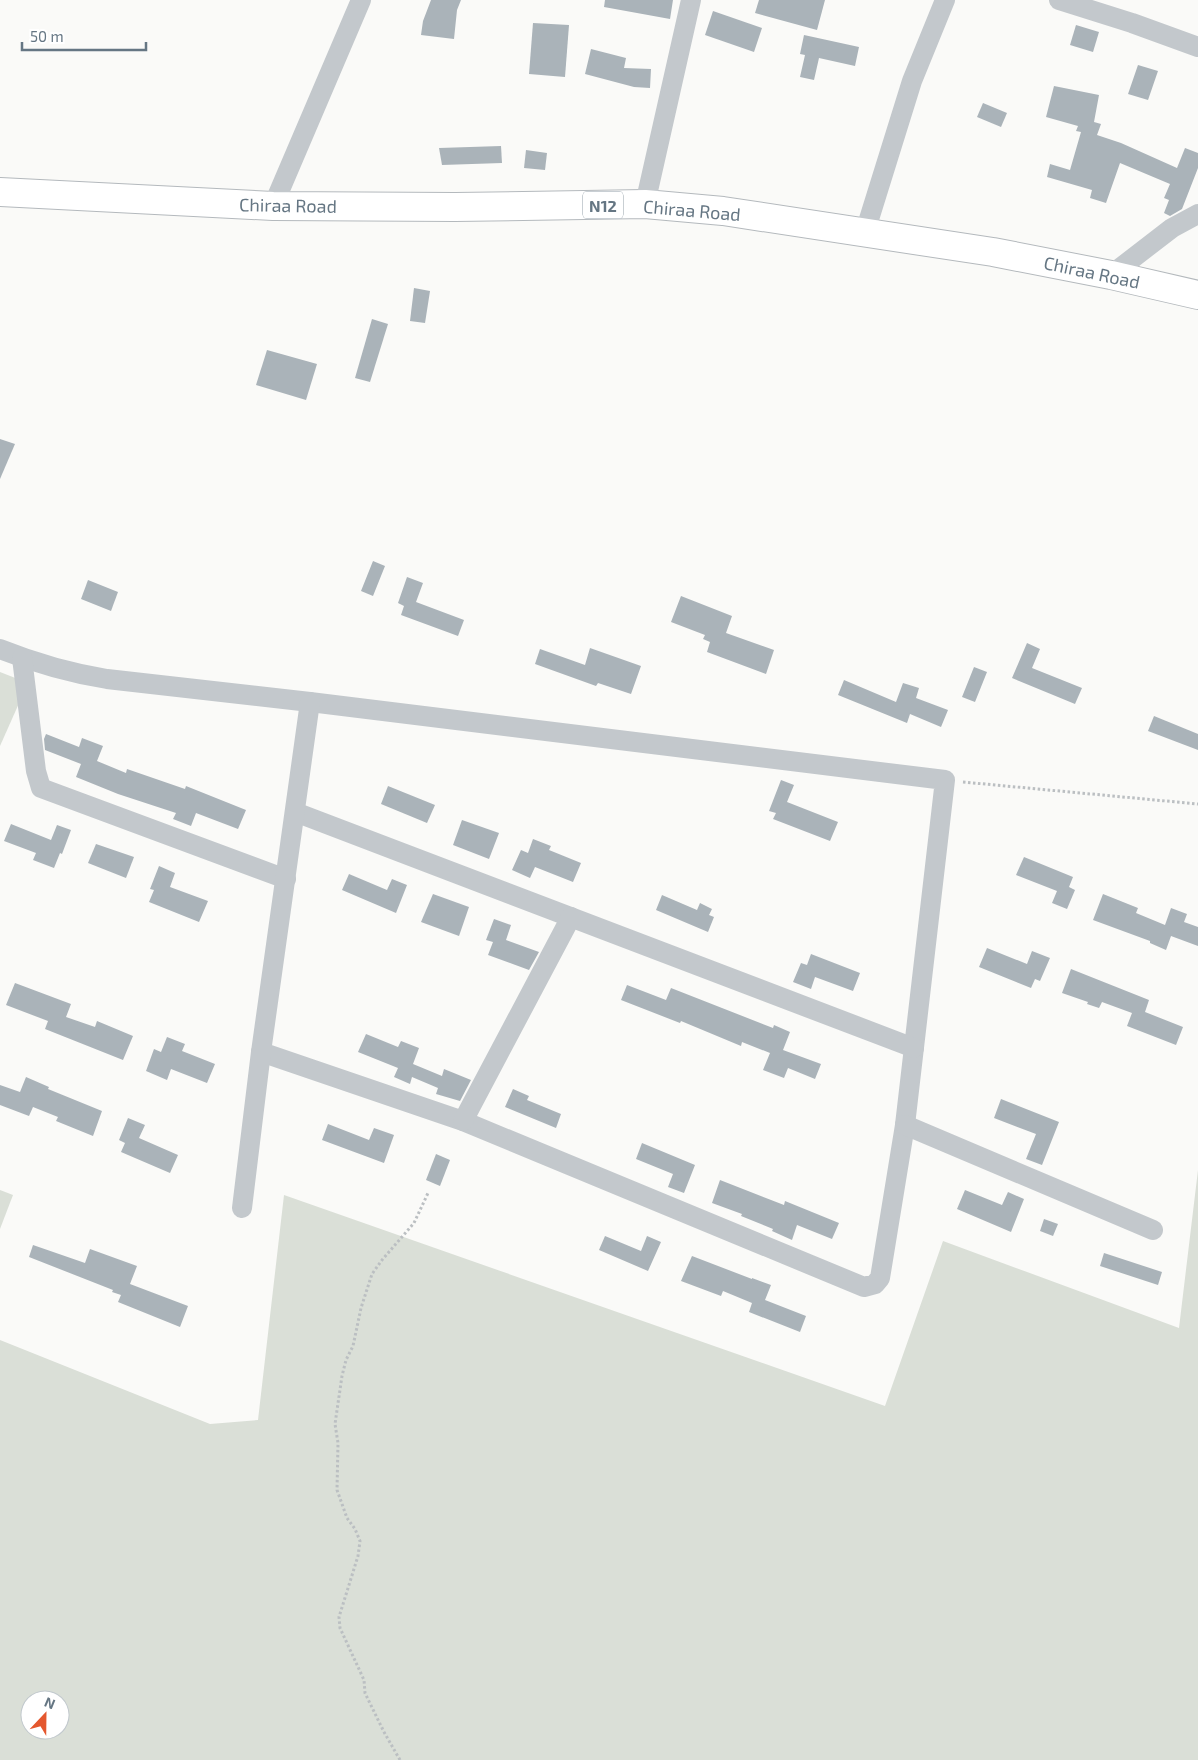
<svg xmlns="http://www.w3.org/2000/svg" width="1198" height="1760" font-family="'Exo 2',sans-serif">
<rect width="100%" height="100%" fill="#fafaf8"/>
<g fill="#dadfd7" fill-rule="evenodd">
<polygon points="0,672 28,683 0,746"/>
<path d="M1198,1170v590h-1198v-420l210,84 48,-4 26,-225 601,211 58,-165 236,87zM30,1700h30v30h-30z"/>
<polygon points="0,1190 13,1195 0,1229"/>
</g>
<g fill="#aab3b9">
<polygon points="431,0 461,0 457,10 454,39 421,35 423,21"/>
<polygon points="605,0 673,0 670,19 604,7"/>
<polygon points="759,0 825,0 817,30 755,13"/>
<polygon points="713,11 762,28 754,52 705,35"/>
<polygon points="533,23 569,25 565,77 529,74"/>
<polygon points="1076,25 1099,32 1093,52 1070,45"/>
<polygon points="804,35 859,47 855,66 819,58 814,80 800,77 805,55 800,54"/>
<polygon points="591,49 626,58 624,68 651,69 650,88 634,87 585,74"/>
<polygon points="1138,65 1158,71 1148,100 1128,94"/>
<polygon points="1054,86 1099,95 1094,122 1101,124 1097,135 1121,143 1177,168 1185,148 1198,153 1198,168 1182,209 1170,216 1164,213 1169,200 1164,198 1170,184 1120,163 1106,203 1090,198 1092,190 1047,177 1050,164 1070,170 1081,132 1076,131 1078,126 1046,117"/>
<polygon points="983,103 1007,113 1001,127 977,117"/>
<polygon points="501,146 502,163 442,165 439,148"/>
<polygon points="526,150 547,153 545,170 524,168"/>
<polygon points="414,288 430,291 425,323 410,321"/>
<polygon points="372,319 388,324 370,382 355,378"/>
<polygon points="267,350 317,364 306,400 256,385"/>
<polygon points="0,439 15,444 0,479"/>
<polygon points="373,561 385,566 373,596 361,591"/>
<polygon points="407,577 423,583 416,602 464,620 458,636 401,615 404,606 398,603"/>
<polygon points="88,580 118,592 111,611 81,599"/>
<polygon points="681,596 732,616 726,633 774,650 766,674 707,652 710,642 703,639 705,635 671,622"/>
<polygon points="1027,643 1040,649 1032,668 1082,688 1075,704 1012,678"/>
<polygon points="590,648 641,666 631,694 598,683 596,686 535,664 540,649 585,665"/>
<polygon points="974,667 987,672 975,702 962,697"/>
<polygon points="844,680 896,702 903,683 919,688 916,698 948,710 941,727 910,714 907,723 838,695"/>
<polygon points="1154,716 1198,734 1198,750 1148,731"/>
<polygon points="46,734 79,747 82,738 103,746 97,761 126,773 127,769 185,789 186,786 246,810 238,829 196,813 191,826 173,819 176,813 118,794 76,777 81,764 45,750 44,739"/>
<polygon points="781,780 794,785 787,802 838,822 830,841 773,819 776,813 769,811"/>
<polygon points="388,786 435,805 427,823 381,804"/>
<polygon points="462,820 499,833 489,859 453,845"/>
<polygon points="11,824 51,840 57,825 71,830 62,854 60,853 54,868 33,860 36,853 4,841"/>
<polygon points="533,839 551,846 549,850 581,863 573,882 535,867 530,878 512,870 521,850 528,853"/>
<polygon points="96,844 134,857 126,878 88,863"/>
<polygon points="1024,857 1073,877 1069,887 1075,890 1067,909 1052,903 1057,891 1016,875"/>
<polygon points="159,866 175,873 170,887 208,901 199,922 149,902 154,890 150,889"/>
<polygon points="349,874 387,890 392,879 407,885 396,913 342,890"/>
<polygon points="433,894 469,907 459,936 421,922"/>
<polygon points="1103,894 1138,908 1136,913 1165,925 1171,908 1187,914 1184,922 1198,927 1198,946 1171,936 1166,950 1150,943 1150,941 1093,920"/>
<polygon points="662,895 697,910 700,903 712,909 709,915 714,917 708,932 656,910"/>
<polygon points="494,919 511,925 506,940 539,952 529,970 488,955 493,942 486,940"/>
<polygon points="987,948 1027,964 1032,951 1050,958 1040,981 1035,979 1031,988 979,967"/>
<polygon points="811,954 860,973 853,991 815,977 811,989 793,982 801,963 807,965"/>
<polygon points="1071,969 1149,1000 1145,1012 1183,1027 1176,1045 1127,1026 1132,1013 1102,1002 1099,1008 1087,1004 1088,1002 1062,993"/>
<polygon points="15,983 71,1004 66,1017 95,1027 97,1021 133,1036 123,1060 45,1029 48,1021 6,1005"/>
<polygon points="627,985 666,1000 671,988 773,1028 774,1025 790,1032 783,1050 821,1064 815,1079 788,1068 784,1078 763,1070 770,1053 742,1042 741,1046 681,1021 680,1023 621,1000"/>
<polygon points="366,1034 398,1047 401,1041 419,1048 413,1064 442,1076 444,1069 471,1080 460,1101 436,1094 438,1088 412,1077 410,1084 394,1077 398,1068 358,1052"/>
<polygon points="167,1037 185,1044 182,1051 215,1064 207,1083 171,1069 167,1080 146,1071 154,1049 161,1052"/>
<polygon points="26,1077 49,1087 48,1089 102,1111 93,1136 56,1121 58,1117 33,1107 29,1116 0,1105 0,1085 20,1092"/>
<polygon points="513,1089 529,1096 527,1100 561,1114 556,1128 505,1107"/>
<polygon points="1001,1099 1059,1122 1042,1165 1026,1159 1036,1134 994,1118"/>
<polygon points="128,1118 145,1125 139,1138 178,1155 170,1173 121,1152 125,1143 119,1140"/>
<polygon points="328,1124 369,1140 374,1128 394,1135 384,1163 322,1140"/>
<polygon points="642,1143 695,1165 684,1193 668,1187 673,1174 636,1159"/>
<polygon points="436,1154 450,1160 440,1186 426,1180"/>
<polygon points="720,1180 784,1205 785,1201 839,1223 832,1239 797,1225 792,1240 772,1231 773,1229 741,1216 742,1214 712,1203"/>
<polygon points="965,1190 1002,1205 1008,1192 1024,1199 1011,1232 957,1209"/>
<polygon points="1044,1219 1058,1224 1053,1236 1040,1231"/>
<polygon points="605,1236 641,1251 647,1236 661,1242 648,1271 599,1250"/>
<polygon points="33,1245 85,1263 90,1249 137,1266 130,1284 188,1306 180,1327 118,1302 121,1295 112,1292 113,1290 29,1257"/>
<polygon points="1104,1253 1162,1272 1158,1285 1100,1266"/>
<polygon points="692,1256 752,1279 752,1278 771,1285 765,1300 806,1316 800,1332 749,1312 752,1303 723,1291 721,1296 681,1281"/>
</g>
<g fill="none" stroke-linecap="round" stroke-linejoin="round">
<g stroke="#b4b9bd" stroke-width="30">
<polyline id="trunk" points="0,192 273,206 455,207 645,204 723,211 993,252 1111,275 1198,295"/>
</g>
<g stroke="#bbbfc2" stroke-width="3" stroke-dasharray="2.5 2.5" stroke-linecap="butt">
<polyline points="963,782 1198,804"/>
<polyline points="400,1760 384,1732 365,1693 364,1680 340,1628 339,1617 358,1556 360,1541 355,1529 347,1518 337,1490 338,1443 335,1424 342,1376 346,1360 353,1346 361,1308 372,1274 382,1260 414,1223 428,1193"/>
</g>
<g stroke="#c3c8cc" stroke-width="20">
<polyline points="1059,0 1132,23 1198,47"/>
<polyline points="645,204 691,0"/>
<polyline points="273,206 361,0"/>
<polyline points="865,232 912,81 945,0"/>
<polyline points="1111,275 1172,228 1198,214"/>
<path d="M0,649c35,14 70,24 107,30l203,23 635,78 -40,345 -25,153 -5,6 -11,3 -401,-166 -202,-69"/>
<polyline points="22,658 36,771 41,788 286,879"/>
<polyline points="295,812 914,1048"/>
<polyline points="463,1121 571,917"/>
<polyline points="905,1125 1153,1230"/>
<polyline points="242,1208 261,1052 310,702"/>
</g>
<use href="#trunk" stroke="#fff" stroke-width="28"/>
</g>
<g text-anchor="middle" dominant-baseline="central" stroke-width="5" stroke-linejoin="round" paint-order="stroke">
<rect fill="#fff" stroke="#939fa8" stroke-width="1" x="583" y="191.5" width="40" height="27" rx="4"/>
<g font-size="16" font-weight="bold" fill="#657683">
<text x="603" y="205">N12</text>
</g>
<g font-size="18" fill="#657683" stroke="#fff">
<text transform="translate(288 205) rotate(1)">Chiraa Road</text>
<text transform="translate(692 210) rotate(5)">Chiraa Road</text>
<text transform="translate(1092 272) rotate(12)">Chiraa Road</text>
</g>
</g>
<g transform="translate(45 1715) rotate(22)"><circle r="24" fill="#ffffff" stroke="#c1c8cd"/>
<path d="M0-4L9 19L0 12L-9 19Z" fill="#e4572e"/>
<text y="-8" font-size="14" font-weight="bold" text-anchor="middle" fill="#657683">N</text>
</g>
<path d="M22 42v8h124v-8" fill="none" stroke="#657683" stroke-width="2.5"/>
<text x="30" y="42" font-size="15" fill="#657683" stroke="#ffffff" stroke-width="4" paint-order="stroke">50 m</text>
</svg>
